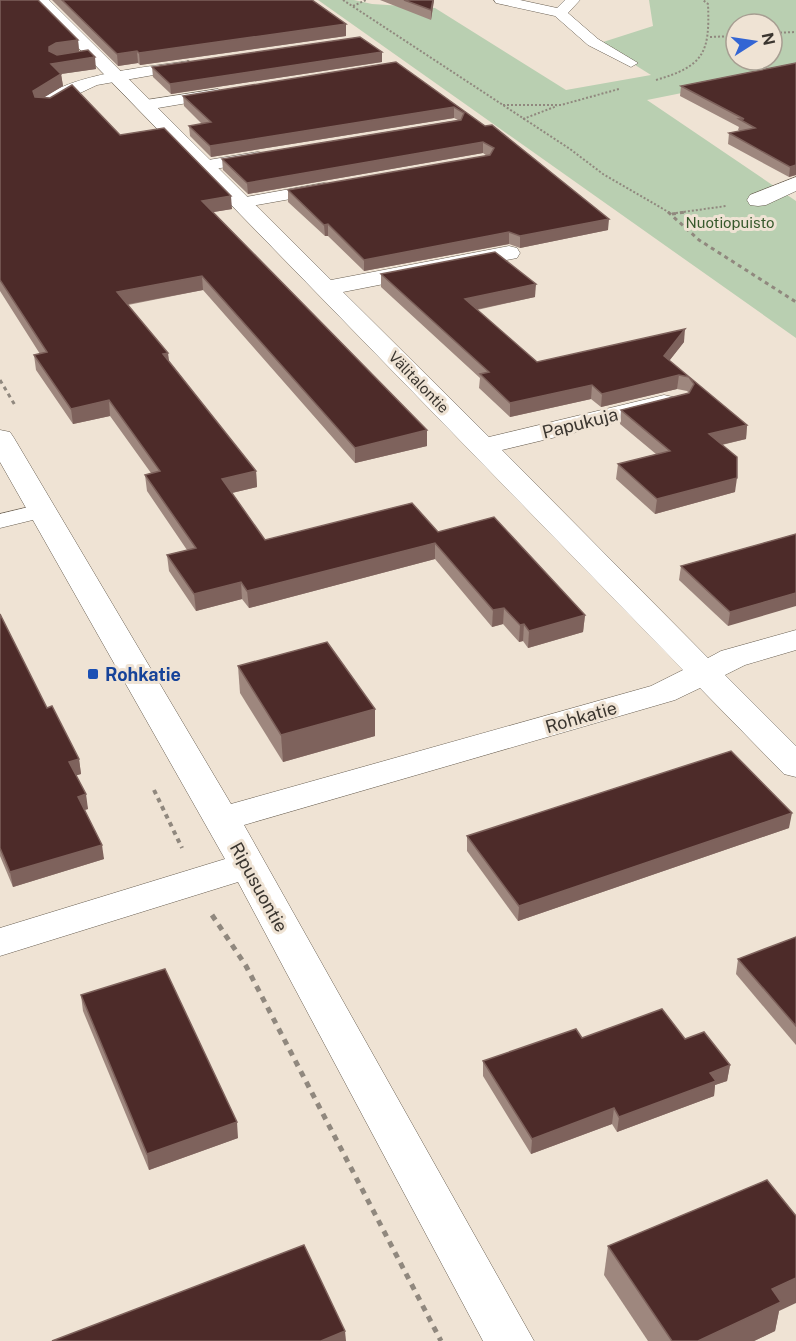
<svg xmlns="http://www.w3.org/2000/svg" width="796" height="1341" font-family="'Public Sans',sans-serif">
<rect width="100%" height="100%" fill="#efe3d4"/>
<path fill="#b9cfb1" fill-rule="evenodd" d="M318,0h36l18,4 63,4 131,82 85,-15 -51,-32 53,-17 -4,-26h147v70l-149,30 149,101v137zM736,24h36v36h-36z"/>
<g fill="none" stroke-linecap="round" stroke-linejoin="round">
<g stroke="#695f52" stroke-width="1">
<g id="lane">
<polygon points="494,0 520,0 557,8 565,0 580,0 568,13 598,39 638,63 631,67 588,45 555,16 496,3"/>
<path d="M188,61l5,1 2,3 -2,3 -96,17 -53,25 -8,-5c24,-31 114,-38 152,-44z"/>
<polygon points="218,89 226,94 223,97 146,110 138,105 146,100"/>
<polygon points="258,152 264,153 266,157 264,161 202,171 196,170 194,166 196,162 202,161"/>
<polygon points="324,183 330,184 333,188 330,192 240,208 234,207 231,203 234,199 240,198"/>
<polygon points="41,504 49,506 53,511 49,516 0,528 0,514"/>
</g>
</g>
<g stroke="#695f52" stroke-width="1">
<g id="street">
<polygon points="32,0 49,0 331,280 509,246 517,248 520,253 517,258 343,292 489,437 664,395 673,397 677,403 673,409 502,450 708,658 721,651 796,630 796,650 745,665 725,675 796,746 796,777 784,774 700,688 675,700 244,825 534,1341 483,1341 238,882 0,956 0,928 225,859 0,462 0,430 10,432 14,438 231,804 651,686 683,670"/>
<polygon points="796,177 796,191 766,205 758,206 750,205 747,200 750,195"/>
</g>
</g>
<g stroke="#90887e" stroke-width="2" stroke-dasharray="2 2" stroke-linecap="butt">
<polyline points="343,0 570,149 603,174 670,213"/>
<polyline points="353,6 366,0"/>
<polyline points="772,33 796,32"/>
<polyline points="710,37 736,36"/>
<path d="M656,80c48,-14 54,-27 52,-76l-5,-4"/>
<polyline points="503,105 561,105 619,89"/>
<polyline points="523,119 557,106"/>
<polyline points="676,213 726,206"/>
</g>
<g stroke="#90887e" stroke-width="3" stroke-dasharray="4 4" stroke-linecap="butt">
<polyline points="668,212 699,240 796,302"/>
<polyline points="672,214 686,212"/>
<polyline points="0,380 16,407"/>
</g>
<polyline stroke="#90887e" stroke-width="4" stroke-dasharray="4.5 4.5" stroke-linecap="butt" points="154,790 182,848"/>
<polyline stroke="#90887e" stroke-width="5" stroke-dasharray="6 6" stroke-linecap="butt" points="212,915 246,966 441,1341"/>
<use href="#lane" fill="#fff" fill-rule="evenodd"/>
<use href="#street" fill="#fff" fill-rule="evenodd"/>
</g>
<g fill="#9e877e">
<polygon points="0,0 78,40 79,51 96,69 61,74 63,86 44,97 120,135 232,209 213,212 427,430 427,446 355,463 203,290 128,305 169,361 256,471 257,487 232,493 265,540 438,532 585,615 583,632 528,648 523,641 519,642 503,624 492,627 435,559 249,608 242,599 196,611 169,571 167,555 187,550 147,491 145,475 151,473 110,416 73,424 36,370 34,355 40,354 0,291"/>
<polygon points="52,0 312,0 346,24 346,36 140,65 138,63 118,66"/>
<polygon points="380,0 434,0 431,20"/>
<polygon points="382,62 171,94 153,77 152,67"/>
<polygon points="396,62 485,126 608,230 520,248 509,244 364,271 328,236 325,236 288,202 288,190 487,156 483,153 248,194 223,170 222,159 458,120 454,118 211,157 190,136 189,126 202,124 184,106 183,96"/>
<polygon points="796,63 796,175 789,177 728,144 729,133 740,131 738,130 739,127 680,96 681,86"/>
<polygon points="381,274 535,297 477,310 537,362 684,342 669,361 747,425 746,439 722,445 735,492 655,514 616,479 618,464 656,454 620,424 621,410 689,393 687,391 677,389 601,407 591,399 510,417 479,388 480,378 381,287"/>
<polygon points="796,534 728,626 679,580 681,566"/>
<polygon points="0,614 47,708 79,759 81,774 76,775 88,809 85,810 104,859 13,887 0,856"/>
<polygon points="238,666 375,736 283,762 240,693"/>
<polygon points="789,828 518,921 467,851 467,836"/>
<polygon points="796,937 796,1045 736,974 738,959"/>
<polygon points="81,995 238,1138 149,1170 83,1011"/>
<polygon points="582,1038 685,1039 730,1065 727,1081 715,1085 714,1096 617,1132 612,1124 531,1154 483,1076 483,1061"/>
<polygon points="608,1246 779,1311 775,1331 754,1341 648,1341 604,1275"/>
</g>
<g fill="#7e625c">
<polygon points="433,0 434,0 431,20 431,10"/>
<polygon points="346,24 346,36 140,65 139,53"/>
<polygon points="78,40 79,51 50,59 49,47 56,43"/>
<polygon points="137,51 138,63 118,66 117,54"/>
<polygon points="382,52 382,62 171,94 170,84"/>
<polygon points="95,57 96,69 61,74 63,86 35,103 33,91 51,64"/>
<polygon points="454,107 454,118 211,157 210,146"/>
<polygon points="483,142 483,153 248,194 247,183"/>
<polygon points="796,165 796,175 789,177 790,167"/>
<polygon points="231,196 232,209 202,214 202,201"/>
<polygon points="609,219 608,230 520,248 520,236"/>
<polygon points="328,224 328,236 325,236 324,225"/>
<polygon points="509,232 509,244 364,271 364,260"/>
<polygon points="202,276 203,290 118,306 117,292"/>
<polygon points="536,284 535,297 464,312 465,299"/>
<polygon points="685,329 684,342 662,370 664,356"/>
<polygon points="168,353 170,368 163,354"/>
<polygon points="679,375 677,389 601,407 602,394"/>
<polygon points="592,385 591,399 510,417 510,403"/>
<polygon points="109,400 110,416 73,424 71,409"/>
<polygon points="747,425 746,439 707,448 709,434"/>
<polygon points="427,430 427,446 355,463 355,448"/>
<polygon points="256,471 257,487 223,495 222,479"/>
<polygon points="737,478 735,492 655,514 657,499"/>
<polygon points="435,543 435,559 249,608 247,591"/>
<polygon points="241,582 242,599 196,611 194,594"/>
<polygon points="796,593 796,606 728,626 730,612"/>
<polygon points="504,608 503,624 492,627 493,610"/>
<polygon points="585,615 583,632 528,648 529,631"/>
<polygon points="524,624 523,641 519,642 520,625"/>
<polygon points="375,709 375,736 283,762 281,735"/>
<polygon points="79,759 81,774 71,777 69,762"/>
<polygon points="86,794 88,809 80,811 78,797"/>
<polygon points="792,813 789,828 518,921 519,906"/>
<polygon points="102,845 104,859 13,887 10,872"/>
<polygon points="730,1065 727,1081 715,1085 714,1096 617,1132 619,1117 710,1073"/>
<polygon points="614,1108 612,1124 531,1154 532,1139"/>
<polygon points="237,1122 238,1138 149,1170 147,1154"/>
<polygon points="796,1278 796,1303 779,1311 775,1331 754,1341 698,1341 772,1289"/>
<polygon points="345,1331 346,1341 321,1341"/>
</g>
<g fill="#4d2b29" stroke="#7e625c" stroke-width="1.5">
<polygon points="0,0 38,0 78,40 56,43 49,47 49,51 57,55 88,50 95,57 51,64 61,74 33,91 35,97 50,98 72,85 120,135 164,128 231,196 202,201 427,430 355,448 202,276 117,292 168,353 163,354 256,471 222,479 265,540 412,503 438,532 494,517 585,615 529,631 524,624 520,625 504,608 493,610 435,543 247,591 241,582 194,594 167,555 196,548 145,475 160,471 109,400 71,409 34,355 47,352 0,280"/>
<polygon points="62,0 312,0 346,24 139,53 137,51 117,54"/>
<polygon points="404,0 433,0 431,10"/>
<polygon points="360,37 382,52 170,84 152,67"/>
<polygon points="396,62 485,126 492,125 609,219 520,236 509,232 364,260 328,224 324,225 288,190 490,155 494,148 483,142 247,183 222,159 461,120 464,113 454,107 210,146 189,126 211,122 183,96"/>
<polygon points="796,63 796,165 790,167 729,133 755,128 739,119 744,119 681,86"/>
<polygon points="495,252 536,284 465,299 537,362 685,329 664,356 747,425 709,434 737,457 737,478 657,499 618,464 670,451 621,410 689,393 694,384 689,377 679,375 602,394 592,385 510,403 480,374 489,372 381,274"/>
<polygon points="796,534 796,593 730,612 681,566"/>
<polygon points="0,614 47,708 52,706 79,759 69,762 86,794 78,797 102,845 10,872 0,848"/>
<polygon points="327,642 375,709 281,735 238,666"/>
<polygon points="731,751 792,813 519,906 467,836"/>
<polygon points="796,937 796,1026 738,959"/>
<polygon points="165,969 237,1122 147,1154 81,995"/>
<polygon points="662,1009 685,1039 704,1032 730,1065 710,1073 716,1081 619,1117 614,1108 532,1139 483,1061 576,1029 582,1038"/>
<polygon points="767,1180 796,1216 796,1278 772,1289 781,1302 698,1341 672,1341 608,1246"/>
<polygon points="304,1245 345,1331 321,1341 52,1341"/>
</g>
<rect fill="#1a4fb4" stroke="#efe3d4" stroke-width="2" x="87" y="668" width="12" height="12" rx="3"/>
<g text-anchor="middle" dominant-baseline="central" stroke-width="6" stroke-linejoin="round" paint-order="stroke">
<g font-size="15" fill="#37592c" stroke="#efe3d4">
<text x="730" y="222">Nuotiopuisto</text>
</g>
<g font-size="15" fill="#3b3630" stroke="#efe3d4">
<text transform="translate(419 382) rotate(46)">Välitalontie</text>
</g>
<g font-size="18" fill="#3b3630" stroke="#efe3d4">
<text transform="translate(580 423) rotate(-14)">Papukuja</text>
<text transform="translate(581 717) rotate(-16)">Rohkatie</text>
<text transform="translate(259 887) rotate(61)">Ripusuontie</text>
</g>
<g font-size="18" font-weight="bold" fill="#164399" stroke="#efe3d4" text-anchor="start">
<text x="105" y="674">Rohkatie</text>
</g>
</g>
<g transform="translate(754 42) rotate(78)"><circle r="28" fill="#efe3d4" stroke="#a79e92" stroke-width="1.5"/>
<path d="M0-4.5L10 22L0 15L-10 22Z" fill="#3365d4"/>
<text y="-9" font-size="16" font-weight="bold" text-anchor="middle" fill="#3b3630">N</text>
</g>
</svg>
